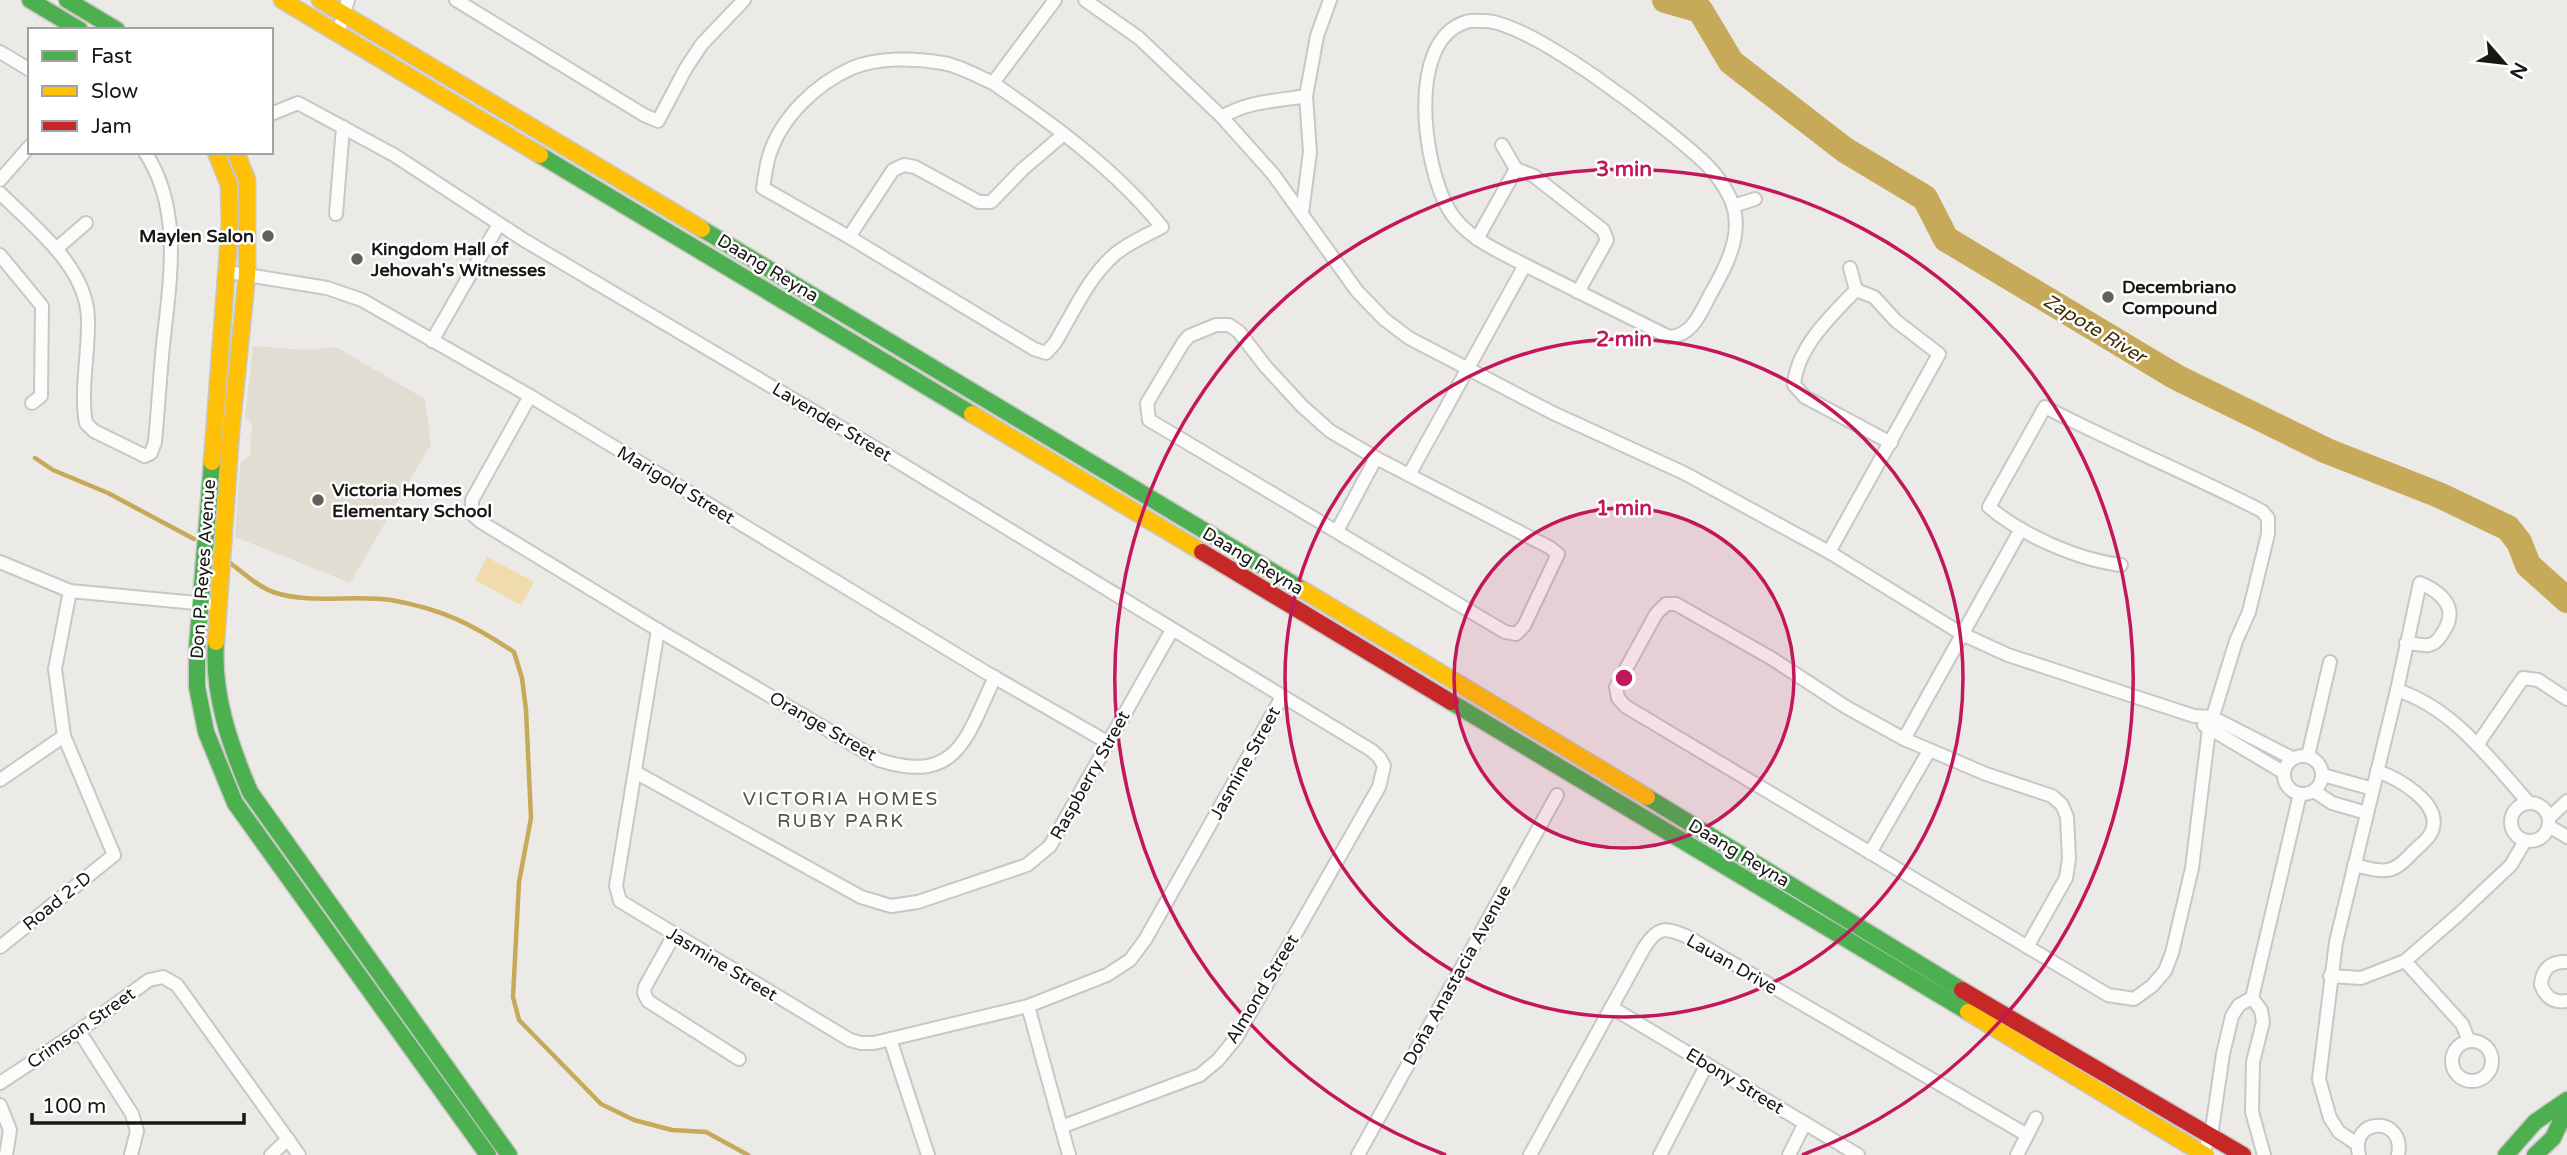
<svg xmlns="http://www.w3.org/2000/svg" width="2567" height="1155" font-family="'Varela Round',sans-serif">
<rect width="100%" height="100%" fill="#eceae6"/>
<path fill="#e1ddd2" d="M 253,346 L 307,350 L 336,347 L 425,399 L 431,444 L 350,583 L 235,537 L 240,463 L 250,455 L 252,424 L 245,417 Z"/>
<path fill="#efdbac" d="M 487,557 L 534,582 L 521,605 L 475,580 Z"/>
<g fill="none" stroke-linecap="round" stroke-linejoin="round">
<g stroke="#c6aa59" stroke-width="4.5">
<path d="M 35,458 L 53,470 L 108,493 L 194,539"/>
<path d="M 229,562 C 242,572 258,587 273,592 C 311,605 353,594 391,600 C 442,609 472,624 514,652 L 522,678 L 526,710 L 531,818 L 519,882 L 513,997 L 519,1020 L 601,1104 L 634,1120 L 672,1130 L 706,1132 L 748,1155"/>
</g>
<path stroke="#c6aa59" stroke-width="26" d="M 1665,0 L 1700,10 L 1731,62 L 1845,150 L 1925,198 L 1946,239 L 2176,377 L 2327,451 L 2439,495 L 2508,528 L 2519,542 L 2528,565 L 2567,600"/>
<defs>
<g id="street">
<path d="M 456,0 L 644,115 L 658,121 L 686,68 L 702,44 L 744,0"/>
<path d="M 1085,0 L 1139,38 L 1222,117 L 1273,174 L 1357,291 L 1384,319 L 1409,338 L 1553,413 L 1684,473 L 1829,552 L 1962,634 L 2008,655 L 2194,716 L 2212,717 L 2292,758"/>
<path d="M 338,33 L 348,0"/>
<path d="M 0,52 L 30,70"/>
<path d="M 993,83 C 977,76 960,66 943,63 C 916,58 878,57 852,68 C 816,84 781,117 769,156 C 766,166 765,177 763,188 L 849,237 L 1034,349 L 1046,353 L 1055,343 C 1073,313 1088,278 1114,255 C 1128,243 1145,236 1162,227 C 1115,169 1054,125 993,83 L 1055,0"/>
<path d="M 271,114 L 298,103 L 394,155 L 524,240 L 877,449 L 1371,750 L 1379,757 L 1384,766 L 1379,787 L 1236,1038 L 1218,1060 L 1200,1075 L 1061,1127"/>
<path d="M 1222,117 C 1247,101 1278,101 1306,96"/>
<path d="M 1502,145 L 1516,169"/>
<path d="M 0,180 L 30,146"/>
<path d="M 0,193 C 34,227 87,267 88,319 C 89,352 80,392 86,423 L 94,431 L 145,456 L 151,453 L 155,442 C 158,409 160,377 163,345 C 170,280 183,210 145,152"/>
<path d="M 1733,206 L 1755,199"/>
<path d="M 1302,213 L 1310,152 L 1306,96 L 1317,36 L 1330,0"/>
<path d="M 336,214 L 343,127"/>
<path d="M 849,237 L 893,170 L 904,165 L 915,167 L 979,202 L 991,202 L 1023,169 L 1064,134"/>
<path d="M 1477,239 L 1516,169 L 1534,176 L 1603,230 L 1607,240 L 1578,292"/>
<path d="M 56,249 L 86,223"/>
<path d="M 0,255 L 42,306 L 41,396 L 32,403"/>
<path d="M 1850,268 L 1856,290"/>
<path d="M 228,272 L 327,288 L 362,300 L 530,396 L 987,673 L 1107,742"/>
<path d="M 1216,325 L 1229,325 L 1239,332 L 1266,367 L 1302,406 L 1330,431 L 1376,458 L 1549,547 L 1558,554 L 1524,626 L 1516,634 L 1505,632 L 1149,420 L 1147,403 L 1183,343 L 1189,336 Z"/>
<path d="M 432,341 L 499,224"/>
<path d="M 530,396 L 472,500 L 472,514 L 481,522 L 658,630 L 879,760 C 958,785 966,738 995,677"/>
<path d="M 1409,475 L 1525,265 C 1498,251 1465,237 1449,210 C 1424,168 1405,41 1466,22 C 1470,20 1477,21 1482,21 C 1526,17 1672,131 1707,165 C 1717,175 1728,191 1733,205 C 1743,236 1725,269 1710,295 C 1700,314 1692,336 1669,337 L 1525,265"/>
<path d="M 1337,531 L 1376,458"/>
<path d="M 1829,552 L 1939,354 L 1896,321 L 1874,297 L 1856,290 C 1831,316 1797,347 1794,385 L 1805,397 L 1891,443"/>
<path d="M 0,562 L 70,591 L 207,604"/>
<path d="M 658,630 L 616,886 L 620,901 L 850,1040 L 861,1043 L 874,1043 L 1028,1006 L 1107,975 L 1130,960 L 1145,940 L 1282,697"/>
<path d="M 2397,690 C 2454,709 2489,758 2528,802"/>
<path d="M 2204,725 L 2283,772"/>
<path d="M 1904,739 L 2021,529"/>
<path d="M 2477,745 L 2523,678 L 2538,680 L 2567,699"/>
<circle cx="2303" cy="775" r="19"/>
<path d="M 2308,756 L 2330,662"/>
<path d="M 635,772 L 861,897 L 891,906 L 918,902 L 1027,865 L 1050,846 L 1172,630"/>
<path d="M 2323,775 L 2373,789"/>
<path d="M 0,780 L 64,736"/>
<path d="M 2314,791 L 2332,803 L 2367,813"/>
<circle cx="2530" cy="822" r="19"/>
<path d="M 2549,818 L 2567,801"/>
<path d="M 2549,826 L 2567,837"/>
<path d="M 1870,853 L 1929,751"/>
<path d="M 2354,865 C 2364,867 2378,872 2387,870 C 2398,869 2407,858 2414,851 C 2420,845 2429,839 2432,831 C 2443,803 2397,778 2377,771"/>
<path d="M 674,935 L 645,987 L 644,993 L 648,1001 L 739,1059"/>
<path d="M 0,947 L 114,855 L 64,736 L 55,669 L 70,591"/>
<path d="M 2027,947 L 2066,878 L 2069,859 L 2067,817 L 2062,805 L 2052,796 L 1986,774 L 1904,739 L 1846,707 L 1771,658 L 1676,604 L 1666,604 L 1656,614 L 1616,687 L 1618,698 L 1625,706 L 2108,995 L 2134,999 L 2152,986 L 2165,971 L 2172,953 L 2192,868 L 2209,729 L 2236,641 L 2249,612 L 2268,534 L 2268,518 L 2262,511 C 2190,474 2116,444 2045,407 L 1989,507 C 2022,535 2078,560 2121,565"/>
<path d="M 2405,961 L 2462,1024 L 2469,1041"/>
<path d="M 2567,962 C 2551,961 2542,969 2541,985 C 2546,998 2554,1003 2567,1001"/>
<path d="M 2330,976 L 2361,978 L 2405,961 L 2458,915 L 2511,865 L 2525,841"/>
<path d="M 2252,998 L 2261,1010 L 2263,1022 L 2253,1062 L 2252,1112 L 2264,1155"/>
<path d="M 1028,1006 L 1069,1155"/>
<path d="M 1611,1007 L 1858,1155"/>
<path d="M 79,1031 L 132,1114 L 137,1131 L 131,1155"/>
<path d="M 890,1039 L 928,1155"/>
<circle cx="2472" cy="1061" r="20"/>
<path d="M 0,1083 L 79,1031 L 149,980 L 163,977 L 177,985 L 299,1155"/>
<path d="M 0,1105 L 10,1130 L 6,1155"/>
<path d="M 2357,1144 L 2339,1132 L 2330,1118 L 2319,1079 L 2336,942 L 2397,690 L 2420,583 C 2443,593 2460,609 2442,634 C 2439,639 2435,644 2429,645 C 2423,646 2413,643 2406,643"/>
<path d="M 2202,1153 L 2211,1136 L 2223,1054 L 2232,1016 L 2239,1005 L 2252,998 L 2300,794"/>
<path d="M 271,1155 L 288,1139"/>
<path d="M 1358,1155 L 1557,795"/>
<path d="M 1530,1155 L 1644,948 C 1657,927 1664,927 1686,936 L 2027,1135"/>
<path d="M 1660,1155 L 1707,1064"/>
<path d="M 1789,1155 L 1805,1123"/>
<path d="M 2017,1155 L 2036,1118"/>
<path d="M 2359,1155 C 2349,1117 2406,1115 2398,1155"/>
</g>
<g id="fast">
<path d="M 30,0 L 80,30"/>
<path d="M 67,0 L 117,30"/>
<path d="M 540,155 L 972,414"/>
<path d="M 702,229 L 1303,590"/>
<path d="M 212,462 L 197,648 L 197,687 L 206,732 L 235,803 L 488,1155"/>
<path d="M 216,642 C 212,694 230,745 250,792 L 509,1155"/>
<path d="M 1451,702 L 1968,1012"/>
<path d="M 1647,797 L 1962,990"/>
<path d="M 2506,1155 L 2535,1122 L 2567,1100"/>
<path d="M 2535,1155 L 2553,1138 L 2567,1108"/>
</g>
<g id="slow">
<path d="M 282,0 L 540,155"/>
<path d="M 320,0 L 702,229"/>
<path d="M 972,414 L 1202,552"/>
<path d="M 212,462 L 230,225 L 229,185 L 216,152"/>
<path d="M 1303,590 L 1647,797"/>
<path d="M 216,642 L 231,431 L 247,275 L 247,180 L 236,152"/>
<path d="M 1968,1012 L 2205,1155"/>
</g>
<g id="jam">
<path d="M 1202,552 L 1451,702"/>
<path d="M 1962,990 L 2243,1155"/>
</g>
</defs>
<use href="#street" stroke="#c8c7c3" stroke-width="16"/>
<use href="#fast" stroke="#c8c7c3" stroke-width="19"/>
<use href="#slow" stroke="#c8c7c3" stroke-width="19"/>
<use href="#jam" stroke="#c8c7c3" stroke-width="19"/>
<use href="#street" stroke="#fcfcfb" stroke-width="12"/>
<use href="#fast" stroke="#4caf50" stroke-width="16"/>
<use href="#slow" stroke="#ffc107" stroke-width="16"/>
<use href="#jam" stroke="#c62828" stroke-width="16"/>
</g>
<circle cx="1624" cy="678" r="170" fill="#c2185b" fill-opacity=".12"/>
<g fill="none" stroke="#c2185b" stroke-width="3.5">
<circle cx="1624" cy="678" r="170"/>
<circle cx="1624" cy="678" r="339"/>
<path d="M1446 1155A509 509 0 1 1 1802 1155"/>
</g>
<g fill="#62615e" stroke="#fff" stroke-width="2.5">
<circle cx="268" cy="236" r="7"/>
<circle cx="357" cy="259" r="7"/>
<circle cx="2108" cy="297" r="7"/>
<circle cx="318" cy="500" r="7"/>
</g>
<g text-anchor="middle" stroke-width="5" stroke-linejoin="round" paint-order="stroke">
<g font-size="18" font-weight="bold" fill="#181714" stroke="#fff" text-anchor="start">
<text x="254" y="242" text-anchor="end">Maylen Salon</text>
<text x="371" y="255">Kingdom Hall of<tspan x="371" dy="21">Jehovah's Witnesses</tspan></text>
<text x="2122" y="293">Decembriano<tspan x="2122" dy="21">Compound</tspan></text>
<text x="332" y="496">Victoria Homes<tspan x="332" dy="21">Elementary School</tspan></text>
</g>
<g font-size="18" fill="#181714" stroke="#fff">
<text transform="translate(768 268) rotate(31)" y="6">Daang Reyna</text>
<text transform="translate(832 422) rotate(31)" y="6">Lavender Street</text>
<text transform="translate(676 485) rotate(31)" y="6">Marigold Street</text>
<text transform="translate(1253 561) rotate(31)" y="6">Daang Reyna</text>
<text transform="translate(203 569) rotate(-86)" y="6">Don P. Reyes Avenue</text>
<text transform="translate(823 726) rotate(30)" y="6">Orange Street</text>
<text transform="translate(1245 763) rotate(-61)" y="6">Jasmine Street</text>
<text transform="translate(1090 775) rotate(-61)" y="6">Raspberry Street</text>
<text transform="translate(1739 853) rotate(31)" y="6">Daang Reyna</text>
<text transform="translate(57 901) rotate(-39)" y="6">Road 2-D</text>
<text transform="translate(722 964) rotate(31)" y="6">Jasmine Street</text>
<text transform="translate(1732 964) rotate(30)" y="6">Lauan Drive</text>
<text transform="translate(1457 975) rotate(-61)" y="6">Doña Anastacia Avenue</text>
<text transform="translate(1262 989) rotate(-59)" y="6">Almond Street</text>
<text transform="translate(81 1028) rotate(-35)" y="6">Crimson Street</text>
<text transform="translate(1735 1081) rotate(31)" y="6">Ebony Street</text>
</g>
<g font-size="19" font-style="italic" fill="#3d2d00" stroke="#fff">
<text transform="translate(2095 328) rotate(31)" y="7">Zapote River</text>
</g>
<g font-size="19" letter-spacing="2" fill="#55524b" stroke="#fff">
<text x="841" y="805">VICTORIA HOMES<tspan x="841" dy="22">RUBY PARK</tspan></text>
</g>
</g>
<circle cx="1624" cy="678" r="10" fill="#c2185b" stroke="#fff" stroke-width="3.5"/>
<g font-size="21" text-anchor="middle" font-weight="bold" fill="#c2185b" stroke="#fff" stroke-width="5" stroke-linejoin="round" paint-order="stroke">
<text x="1624" y="176">3 min</text>
<text x="1624" y="346">2 min</text>
<text x="1624" y="515">1 min</text>
</g>
<rect x="28" y="28" width="245" height="126" fill="#ffffff" stroke="#a3a2a1" stroke-width="2"/>
<rect x="42" y="51" width="35" height="10" fill="#4caf50" stroke="#a3a2a1" stroke-width="2"/>
<text x="91" y="63" font-size="21" fill="#181714">Fast</text>
<rect x="42" y="86" width="35" height="10" fill="#ffc107" stroke="#a3a2a1" stroke-width="2"/>
<text x="91" y="98" font-size="21" fill="#181714">Slow</text>
<rect x="42" y="121" width="35" height="10" fill="#c62828" stroke="#a3a2a1" stroke-width="2"/>
<text x="91" y="133" font-size="21" fill="#181714">Jam</text>
<g transform="translate(2504 63) rotate(118)" stroke="#ffffff" stroke-width="5" paint-order="stroke">
<path d="M0-5L12 26L0 18L-12 26Z" fill="#181714"/>
<text y="-10" font-size="19" font-weight="bold" text-anchor="middle" fill="#181714">N</text>
</g>
<path d="M32 1113v10h212v-10" fill="none" stroke="#181714" stroke-width="3.5"/>
<text x="42" y="1113" font-size="21" fill="#181714" stroke="#ffffff" stroke-width="5" paint-order="stroke">100 m</text>
</svg>
